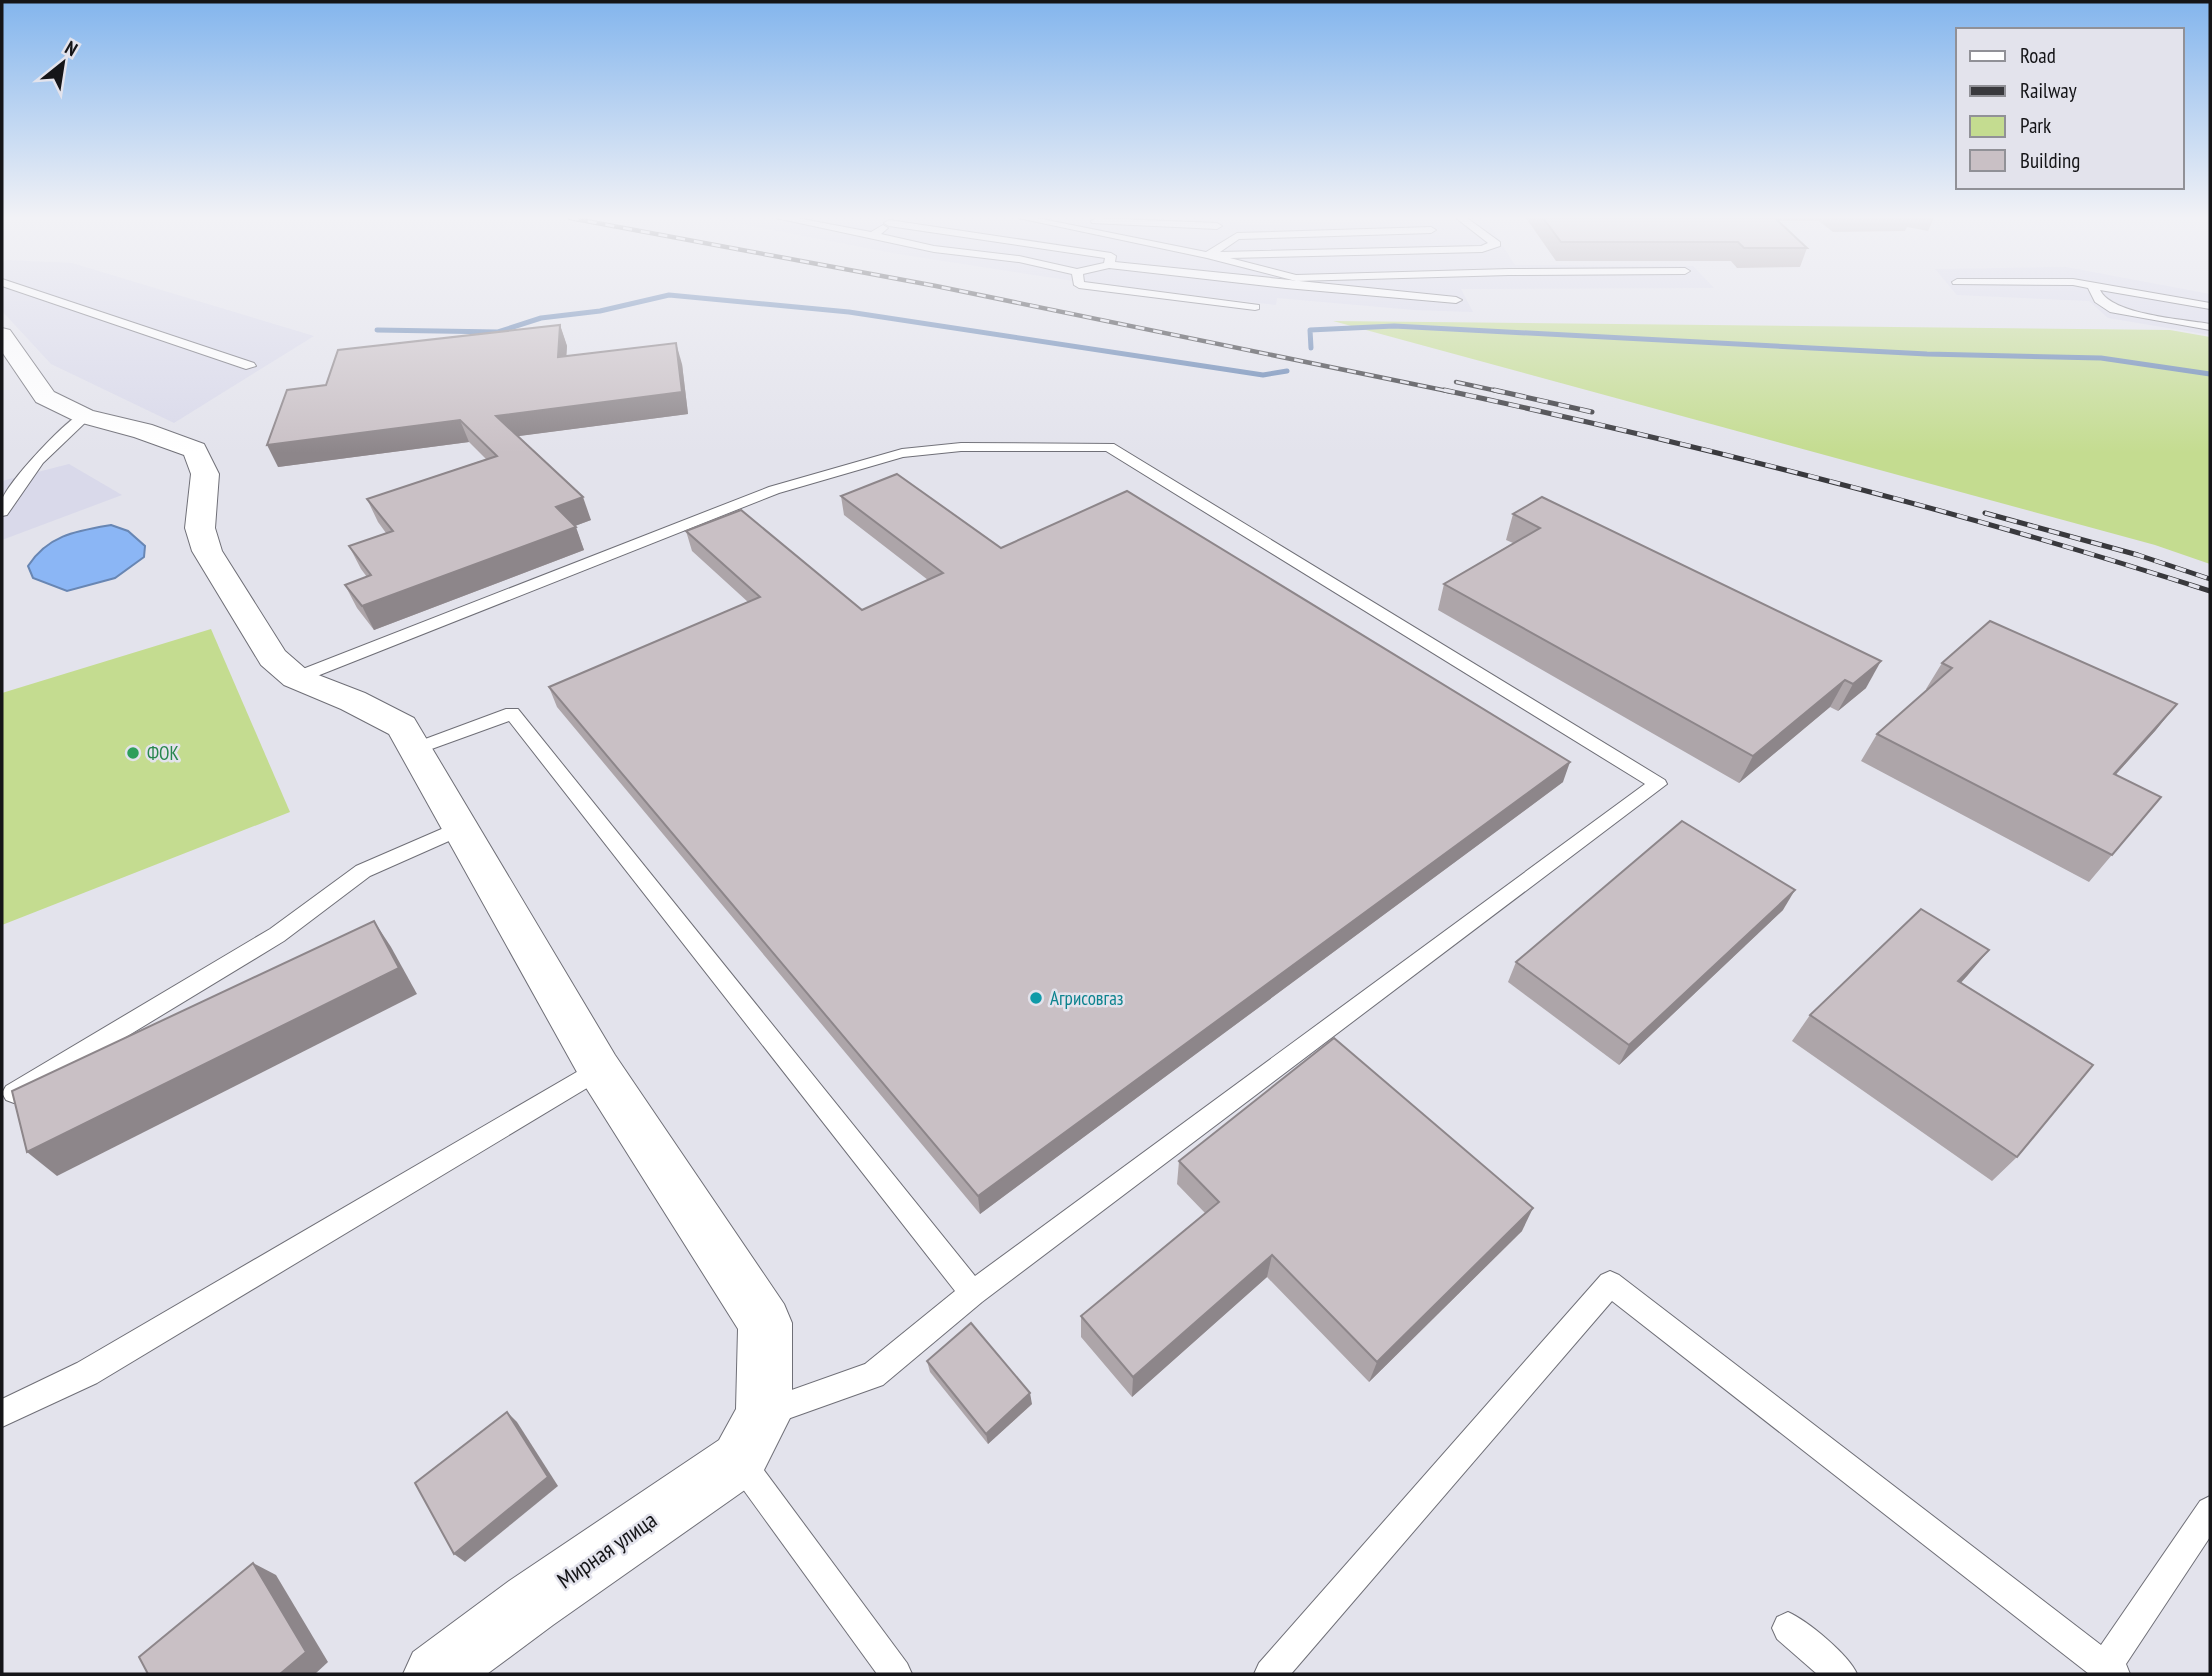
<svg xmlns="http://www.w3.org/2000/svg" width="2212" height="1676" font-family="'PT Sans Narrow',sans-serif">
<rect width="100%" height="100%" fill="#e3e3ec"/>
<g fill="#d9d9ea">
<path d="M 710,218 L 1222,218 L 1240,225 L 1485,218 L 1515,265 L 1693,266 L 1714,288 L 1461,289 L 1473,312 L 1414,310 L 1277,298 L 1276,305 L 1080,282 L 898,254 Z"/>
<path d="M 6,260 L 72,263 L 314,336 L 174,423 L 51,364 L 2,311 L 2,264 Z"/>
<path d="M 2066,267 L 2210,294 L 2210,335 L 2108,318 L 2089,301 L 1957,295 L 1935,269 Z"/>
<path d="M 69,464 L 122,495 L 2,540 L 2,481 Z"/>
</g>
<g fill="#c4dc90">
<path d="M 1333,321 L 2170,330 L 2210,337 L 2210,564 L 2155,545 Z"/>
<path d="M 211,629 L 290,812 L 2,925 L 2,693 Z"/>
</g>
<path fill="#8bb6f5" stroke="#6886b3" stroke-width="2" d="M 111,525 L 128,531 L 145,546 L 144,557 L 115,578 L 67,591 L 33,578 L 28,566 C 48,535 76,531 111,525 Z"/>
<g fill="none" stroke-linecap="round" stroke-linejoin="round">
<g stroke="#6886b3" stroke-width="5">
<path d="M 377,330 L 498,332 L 541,318 L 600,311 L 669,295 L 849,312 L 1263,375 L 1287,371"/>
<path d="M 1311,348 L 1310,330 L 1394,326 L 1927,354 L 2101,358 L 2210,374"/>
</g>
<defs>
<g id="lane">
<path d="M 776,218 L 797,218 L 871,232 L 883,225 L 888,228 L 881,234 L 934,246 L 1019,256 L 1077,269 L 1104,263 L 1105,258 L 889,226 L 884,223 L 889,220 L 1111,253 L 1116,256 L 1115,262 L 1456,297 L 1462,300 L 1456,303 L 1286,288 L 1109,268 L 1083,274 L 1084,282 L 1259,305 L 1259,309 L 1255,310 L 1079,288 L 1074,285 L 1072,274 L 1019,262 L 934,252 Z"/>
<path d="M 1018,218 L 1037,218 L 1206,252 L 1237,233 L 1431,227 L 1436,230 L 1431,233 L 1239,239 L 1220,252 L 1481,246 L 1488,243 L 1456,218 L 1467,218 L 1500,242 L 1500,246 L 1482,252 L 1230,258 L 1296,275 L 1509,269 L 1685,268 L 1690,271 L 1685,274 L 1509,275 L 1296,281 L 1207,258 Z"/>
<path d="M 1096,218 L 1217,223 L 1222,226 L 1217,229 L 1092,223 L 1091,221 Z"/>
<path d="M 2,279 L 254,363 L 256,366 L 246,369 L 2,286 Z"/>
<path d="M 1957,279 L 2073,279 L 2210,303 L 2210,309 L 2100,290 C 2112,315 2183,319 2210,324 L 2210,330 L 2110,312 L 2095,302 L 2088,288 L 2073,285 L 1953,284 L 1952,282 Z"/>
<path d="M 84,412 L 90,416 L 89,419 L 43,463 L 7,515 L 2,516 C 2,511 1,504 2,500 C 8,482 67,418 84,412 Z"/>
<path d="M 961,443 L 1114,444 L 1665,780 L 1667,784 L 982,1302 L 883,1385 L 768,1426 L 758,1422 L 754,1412 L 758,1402 L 865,1364 L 955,1291 L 509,721 L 415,755 L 406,749 L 409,745 L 506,709 L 518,709 L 975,1276 L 1645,784 L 1106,451 L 961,451 L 903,457 L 779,493 L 302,682 L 296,683 L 288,678 L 290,674 L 769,487 L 902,449 Z"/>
<path d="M 460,821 L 467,823 L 470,828 L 467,833 L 370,876 L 284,941 L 22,1100 L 14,1103 L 6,1100 L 2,1093 L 6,1086 L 270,929 L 356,866 Z"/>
<path d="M 599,1059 L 607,1062 L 610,1069 L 607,1076 L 97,1383 L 2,1427 L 2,1399 L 77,1363 Z"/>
<path d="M 1610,1271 L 1619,1275 L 2101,1645 L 2200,1501 L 2210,1496 L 2210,1537 L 2126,1664 L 2130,1674 L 2089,1674 L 1612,1301 L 1291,1674 L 1254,1674 L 1259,1663 L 1601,1275 Z"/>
<path d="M 742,1450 L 752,1454 L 907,1663 L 912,1674 L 877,1674 L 732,1474 L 728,1464 L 732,1454 Z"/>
<path d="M 1788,1612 C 1808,1621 1849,1655 1857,1674 L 1817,1674 L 1777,1639 L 1772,1628 L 1777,1617 Z"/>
</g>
<path id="street" d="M 2,328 L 10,330 L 54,392 L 93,411 L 152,425 L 204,444 L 219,474 L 215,528 L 222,551 L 285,651 L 308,671 L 365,693 L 414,718 L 615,1055 L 784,1304 L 792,1323 L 792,1414 L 759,1480 L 553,1625 L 487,1674 L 403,1674 L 413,1652 L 509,1581 L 719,1440 L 736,1409 L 738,1329 L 583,1083 L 389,734 L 341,709 L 284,685 L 261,665 L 192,551 L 185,528 L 191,474 L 184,455 L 134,437 L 75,421 L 36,402 L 2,352 Z"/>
</defs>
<use href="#lane" stroke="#6f6f77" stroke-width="2"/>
<use href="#street" stroke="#6f6f77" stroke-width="2"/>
<use href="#lane" fill="#fff" fill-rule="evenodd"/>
<use href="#street" fill="#fff" fill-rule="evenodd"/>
<defs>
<g id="rail-far1">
<path d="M 570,218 L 936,286 L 1452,392"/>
<path d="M 1456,382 L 1502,392"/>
</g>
<g id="rail">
<path d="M 1444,390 C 1703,446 1958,510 2210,591"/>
<path d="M 1494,390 L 1592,412"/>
<path d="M 1985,513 L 2138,555 L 2210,579"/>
</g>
</defs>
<use href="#rail-far1" stroke="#39393d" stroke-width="4.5"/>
<use href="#rail" stroke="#39393d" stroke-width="5"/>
<use href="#rail-far1" stroke="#e3e3ec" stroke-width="2.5" stroke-dasharray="9" stroke-linecap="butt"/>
<use href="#rail" stroke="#e3e3ec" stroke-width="3.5" stroke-dasharray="11" stroke-linecap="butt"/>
</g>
<g fill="#ada5a9">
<path d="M 1526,218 L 1934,218 L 1928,231 L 1907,227 L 1905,231 L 1833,232 L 1819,221 L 1779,221 L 1807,248 L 1800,267 L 1737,268 L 1731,261 L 1556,261 Z"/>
<path d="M 560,325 L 567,346 L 566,356 L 682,364 L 688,414 L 518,436 L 591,520 L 575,526 L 584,550 L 374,630 L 357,608 L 345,585 L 367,577 L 361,569 L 349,546 L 386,533 L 378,522 L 367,499 L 486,459 L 469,442 L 278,467 L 326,385 Z"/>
<path d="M 841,496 L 1001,548 L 1563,782 L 980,1214 L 557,707 L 549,687 L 748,602 L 692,551 L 686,531 L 862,610 L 928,580 L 844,515 Z"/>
<path d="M 1513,514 L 1866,688 L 1838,711 L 1830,707 L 1739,783 L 1438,610 L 1444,584 L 1513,543 L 1506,540 Z"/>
<path d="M 1942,663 L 2177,704 L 2155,731 L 2115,775 L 2161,797 L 2089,882 L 1861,761 L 1877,734 L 1927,690 L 1926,689 Z"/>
<path d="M 1783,910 L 1619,1065 L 1508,982 L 1516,962 Z"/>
<path d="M 1989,950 L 1961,983 L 2017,1157 L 1992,1181 L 1792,1041 L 1810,1015 Z"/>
<path d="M 1179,1161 L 1522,1231 L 1369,1382 L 1267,1277 L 1132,1397 L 1081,1337 L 1081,1316 L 1205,1213 L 1177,1184 Z"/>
<path d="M 927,1361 L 1032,1404 L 988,1444 L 930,1372 Z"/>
</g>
<g fill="#8d868a">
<path d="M 560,325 L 567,346 L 565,379 L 558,357 Z"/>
<path d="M 676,343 L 682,364 L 688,414 L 505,438 L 496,416 Z"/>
<path d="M 460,420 L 469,442 L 278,467 L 267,445 Z"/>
<path d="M 583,497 L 591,520 L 564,530 L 556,507 Z"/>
<path d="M 576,527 L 584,550 L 374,630 L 362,606 Z"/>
<path d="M 1881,661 L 1866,688 L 1838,711 L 1853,684 Z"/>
<path d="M 1845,680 L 1830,707 L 1739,783 L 1753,756 Z"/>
<path d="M 2177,704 L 2155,731 L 2092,801 L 2114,774 Z"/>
<path d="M 1570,762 L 1563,782 L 980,1214 L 978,1196 Z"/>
<path d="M 1795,890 L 1783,910 L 1619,1065 L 1629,1045 Z"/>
<path d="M 374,921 L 391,947 L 417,994 L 57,1176 L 27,1152 Z"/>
<path d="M 1989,950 L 1967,976 L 1937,1007 L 1958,981 Z"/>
<path d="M 1533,1208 L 1522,1231 L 1369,1382 L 1377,1362 Z"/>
<path d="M 1272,1255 L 1267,1277 L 1132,1397 L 1133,1377 Z"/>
<path d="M 1030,1393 L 1032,1404 L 988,1444 L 986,1434 Z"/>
<path d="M 507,1412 L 517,1422 L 558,1486 L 465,1562 L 454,1554 Z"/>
<path d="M 253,1563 L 276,1575 L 328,1662 L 315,1674 L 280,1674 Z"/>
</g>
<g fill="#c9c0c5" stroke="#8d868a" stroke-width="2">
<path d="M 1543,218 L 1775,218 L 1807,248 L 1744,248 L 1738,242 L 1561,242 Z"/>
<path d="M 560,325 L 558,357 L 676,343 L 682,392 L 496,416 L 583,497 L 556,507 L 576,527 L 362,606 L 345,585 L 371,575 L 349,546 L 393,531 L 367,499 L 497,456 L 460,420 L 267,445 L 287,390 L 326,385 L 338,350 Z"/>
<path d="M 897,474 L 1001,548 L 1127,491 L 1570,762 L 978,1196 L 549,687 L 760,597 L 686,531 L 741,510 L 862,610 L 943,573 L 841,496 Z"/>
<path d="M 1542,497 L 1881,661 L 1853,684 L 1845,680 L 1753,756 L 1444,584 L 1540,528 L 1513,514 Z"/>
<path d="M 1990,621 L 2177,704 L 2114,774 L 2161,797 L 2112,855 L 1877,734 L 1952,668 L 1942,663 Z"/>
<path d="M 1682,821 L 1795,890 L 1629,1045 L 1516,962 Z"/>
<path d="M 1921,909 L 1989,950 L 1958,981 L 2093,1065 L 2017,1157 L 1810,1015 Z"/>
<path d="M 374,921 L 399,968 L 27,1152 L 12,1091 Z"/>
<path d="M 1334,1038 L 1533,1208 L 1377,1362 L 1272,1255 L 1133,1377 L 1081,1316 L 1219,1202 L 1179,1161 Z"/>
<path d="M 971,1323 L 1030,1393 L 986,1434 L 927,1361 Z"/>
<path d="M 507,1412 L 548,1477 L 454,1554 L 415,1483 Z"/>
<path d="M 253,1563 L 306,1652 L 280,1674 L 148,1674 L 139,1657 Z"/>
</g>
<linearGradient id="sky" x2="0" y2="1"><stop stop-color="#83b5ed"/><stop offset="0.48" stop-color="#f2f2f6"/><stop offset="1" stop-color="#f2f2f6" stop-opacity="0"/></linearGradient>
<rect width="2212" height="453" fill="url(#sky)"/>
<circle fill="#2e9e5b" stroke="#e3e3ec" stroke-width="2.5" cx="133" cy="753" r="7"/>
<circle fill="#0f9aa8" stroke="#e3e3ec" stroke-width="2.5" cx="1036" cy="998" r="7"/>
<g text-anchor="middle" stroke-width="5" stroke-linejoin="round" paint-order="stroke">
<g font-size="19" fill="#27864d" stroke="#e3e3ec" text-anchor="start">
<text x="147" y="760">ФОК</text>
</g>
<g font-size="19" fill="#0d838f" stroke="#e3e3ec" text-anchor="start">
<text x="1050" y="1005">Агрисовгаз</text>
</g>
<g font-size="23" fill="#151518" stroke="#e3e3ec">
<text transform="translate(607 1550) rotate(-35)" y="8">Мирная улица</text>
</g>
</g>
<rect width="2212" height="1676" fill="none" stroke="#151518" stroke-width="7"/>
<rect x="1956" y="28" width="228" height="161" fill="#e3e3ec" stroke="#919197" stroke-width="2"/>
<rect x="1970" y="51" width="35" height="10" fill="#ffffff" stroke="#919197" stroke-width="2"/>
<text x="2020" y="63" font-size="21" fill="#151518">Road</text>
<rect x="1970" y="86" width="35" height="10" fill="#39393d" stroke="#919197" stroke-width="2"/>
<text x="2020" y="98" font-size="21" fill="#151518">Railway</text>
<rect x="1970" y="116" width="35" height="21" fill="#c4dc90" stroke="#919197" stroke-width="2"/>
<text x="2020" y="133" font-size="21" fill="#151518">Park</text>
<rect x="1970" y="150" width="35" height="21" fill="#c9c0c5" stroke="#919197" stroke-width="2"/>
<text x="2020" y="168" font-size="21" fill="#151518">Building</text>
<g transform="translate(63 63) rotate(30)" stroke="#e3e3ec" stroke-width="5" paint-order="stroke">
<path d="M0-5L12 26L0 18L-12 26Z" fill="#151518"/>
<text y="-10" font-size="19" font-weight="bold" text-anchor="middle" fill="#151518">N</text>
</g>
</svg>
